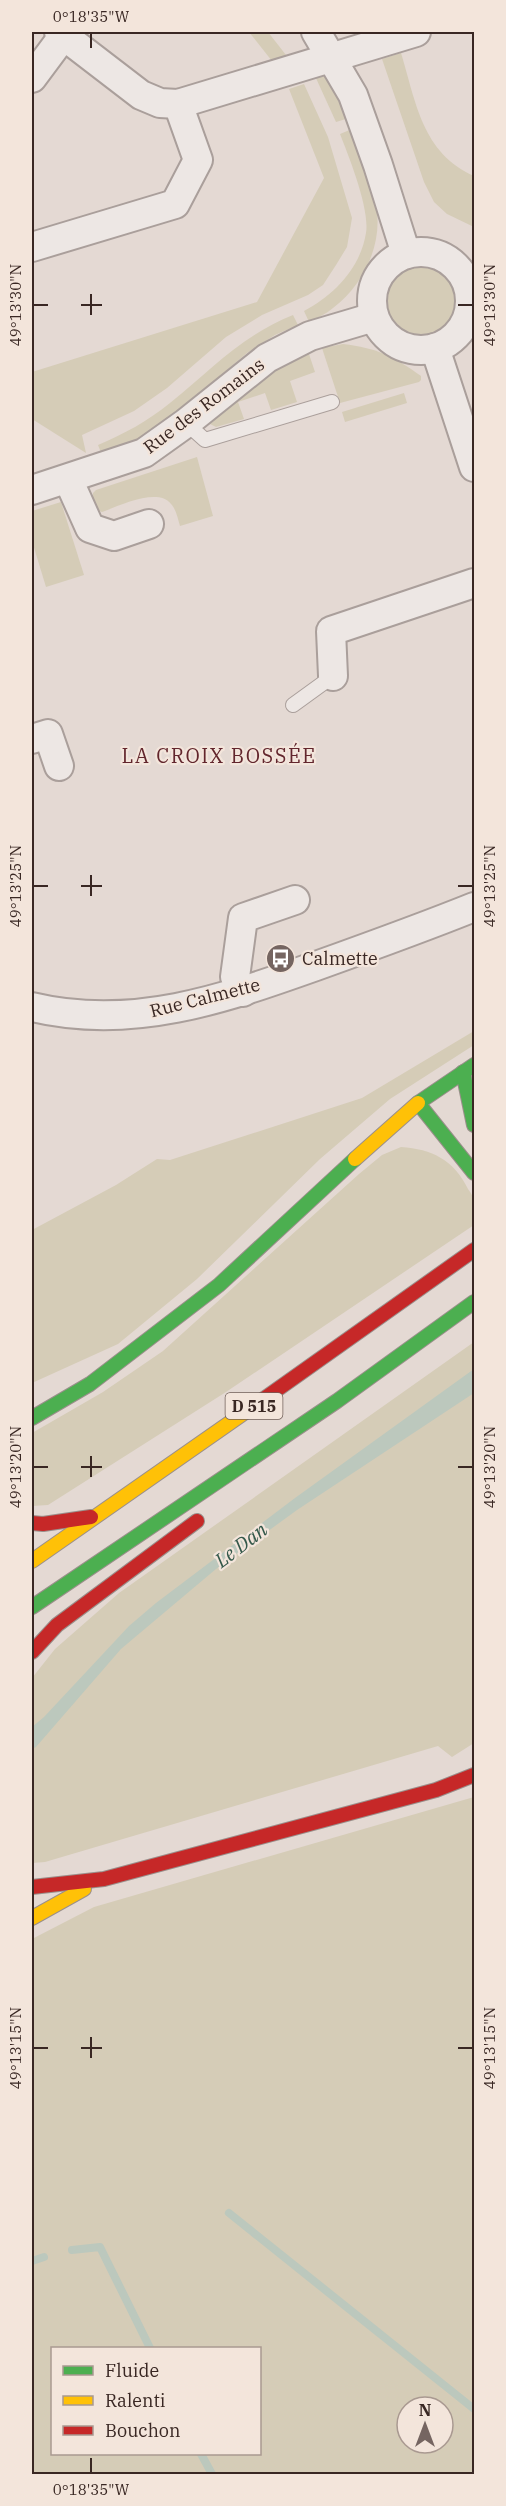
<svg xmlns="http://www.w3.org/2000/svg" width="506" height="2506" font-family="'IBM Plex Serif',serif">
<rect width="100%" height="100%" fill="#e4d9d3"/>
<g fill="#d5ccb7" fill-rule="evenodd">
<path d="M 249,32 L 268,32 L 286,55 L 272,61 Z"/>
<path d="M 401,53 C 416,102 422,153 474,176 L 474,227 L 447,214 L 434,202 L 424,182 L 382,59 Z"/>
<path d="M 315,76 L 330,77 L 349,118 L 336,122 Z"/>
<path d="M 304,84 L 328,137 L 352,218 L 347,247 L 336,265 L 323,285 L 308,295 L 262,315 L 226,337 L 167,388 L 134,411 L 82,435 L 86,453 L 32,419 L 32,372 L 257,302 L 324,178 L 289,89 Z"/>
<path d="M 352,129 C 360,153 369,177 375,201 C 385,240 365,284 333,308 C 326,314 317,318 309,322 L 304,311 C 334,295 360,269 366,233 C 370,209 349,157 340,134 Z"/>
<circle cx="421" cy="301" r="34"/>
<path d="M 293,315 L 298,325 L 275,335 L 247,353 L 174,415 L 134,443 L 102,455 L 98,445 C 124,434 148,421 170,403 C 212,369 241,336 293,315 Z"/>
<path d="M 343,344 C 377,348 393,356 421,376 L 421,380 L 419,382 L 340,403 L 322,348 Z"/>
<path d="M 309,354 L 315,372 L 290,381 L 297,402 L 271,410 L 265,393 L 238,402 L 244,419 L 216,427 L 208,423 L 268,372 Z"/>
<path d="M 404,393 L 407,403 L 345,422 L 342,412 Z"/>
<path d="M 197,457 L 213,516 L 180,526 C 178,519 176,509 171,504 C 158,487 119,506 102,512 C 93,509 92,502 93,493 L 96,490 Z"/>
<path d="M 61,502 L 84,575 L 46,587 L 32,541 L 32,511 Z"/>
<path d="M 474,1031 L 474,1045 L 390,1099 L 320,1159 L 197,1279 L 118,1344 L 32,1383 L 32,1230 L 116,1185 L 157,1159 L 170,1160 L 362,1098 Z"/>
<path d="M 401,1147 C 432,1149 454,1160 468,1189 C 470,1192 474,1197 474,1201 C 476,1208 474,1217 474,1225 L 226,1392 L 48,1505 L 32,1506 L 32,1433 L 103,1392 L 163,1351 L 359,1174 L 382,1155 Z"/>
<path d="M 474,1342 L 474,1743 L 452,1757 L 438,1746 L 45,1862 L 32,1863 L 32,1678 L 55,1649 L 119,1593 Z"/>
<path d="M 474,1797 L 474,2474 L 32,2474 L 32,1939 L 94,1907 ZM 52,2348 L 260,2348 L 260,2454 L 52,2454 ZM 407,2407 L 443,2407 L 443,2443 L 407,2443 Z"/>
</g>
<path fill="#bcc8bd" d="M 474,1369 L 474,1393 L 297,1510 L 216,1569 L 121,1649 L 36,1747 L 32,1749 L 32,1727 L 44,1717 L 129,1626 L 156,1603 L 295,1498 Z"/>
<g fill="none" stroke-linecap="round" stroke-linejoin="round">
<g stroke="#bcc8bd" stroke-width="8">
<path d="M 229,2213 L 474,2409"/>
<path d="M 72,2250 L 100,2247 L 150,2348"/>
<path d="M 32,2261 L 44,2257"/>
<path d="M 201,2454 L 212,2474"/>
</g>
<defs>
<g id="lane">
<path d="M 186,423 L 205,440 L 332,402"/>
<path d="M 293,705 L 333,676"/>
</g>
<g id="street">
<path d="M 59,32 L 141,95 L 160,103 L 178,104 L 416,32"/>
<path d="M 316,32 L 353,95 L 378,165 L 406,254"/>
<path d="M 32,78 L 64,35"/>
<path d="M 32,247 L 175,204 L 198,160 L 178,104"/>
<circle cx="421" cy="301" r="49"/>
<path d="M 435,348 L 474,467"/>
<path d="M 68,479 L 90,528 L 114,536 L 149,524"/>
<path d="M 32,490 L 144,453 L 186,423 L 267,358 L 310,336 L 374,317"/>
<path d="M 333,676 L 331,631 L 474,583"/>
<path d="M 32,739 L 48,734 L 59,766"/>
<path d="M 243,992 L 235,977 L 243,918 L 295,900"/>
<path d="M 32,1007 C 132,1031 223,999 316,966 C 369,947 422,928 474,907"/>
</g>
<g id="fast">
<path d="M 474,1065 L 418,1103 L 474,1173"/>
<path d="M 463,1072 L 474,1125"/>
<path d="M 32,1418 L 90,1384 L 219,1285 L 355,1159"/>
<path d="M 32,1607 L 337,1401 L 474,1302"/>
</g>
<g id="slow">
<path d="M 355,1159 L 418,1103"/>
<path d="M 32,1561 L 261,1401"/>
<path d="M 32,1918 L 84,1889"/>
</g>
<g id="jam">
<path d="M 261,1401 L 474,1250"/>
<path d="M 32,1523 L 43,1524 L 91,1517"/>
<path d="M 32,1652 L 57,1625 L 197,1521"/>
<path d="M 32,1887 L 104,1879 L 436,1790 L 474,1775"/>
</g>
</defs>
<use href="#lane" stroke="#aa9f9b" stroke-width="16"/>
<use href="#street" stroke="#aa9f9b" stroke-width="32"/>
<use href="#fast" stroke="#9a8f8b" stroke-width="16"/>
<use href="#slow" stroke="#9a8f8b" stroke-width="16"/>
<use href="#jam" stroke="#9a8f8b" stroke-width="16"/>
<use href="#lane" stroke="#ede7e4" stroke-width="14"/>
<use href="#street" stroke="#ede7e4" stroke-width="28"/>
<use href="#fast" stroke="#4caf50" stroke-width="14"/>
<use href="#slow" stroke="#ffc107" stroke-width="14"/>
<use href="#jam" stroke="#c62828" stroke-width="14"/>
</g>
<path fill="none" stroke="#392723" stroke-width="2" d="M 91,33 L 91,48M 91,294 L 91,315M 33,305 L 48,305M 81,305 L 102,305M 458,305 L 473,305M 91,875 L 91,896M 33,886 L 48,886M 81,886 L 102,886M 458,886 L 473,886M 91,1456 L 91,1477M 33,1467 L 48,1467M 81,1467 L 102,1467M 458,1467 L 473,1467M 91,2037 L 91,2058M 33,2048 L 48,2048M 81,2048 L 102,2048M 458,2048 L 473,2048M 91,2458 L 91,2473"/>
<defs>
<symbol id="bus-disc" viewBox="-11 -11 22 22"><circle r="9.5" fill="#756561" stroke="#f3e5db"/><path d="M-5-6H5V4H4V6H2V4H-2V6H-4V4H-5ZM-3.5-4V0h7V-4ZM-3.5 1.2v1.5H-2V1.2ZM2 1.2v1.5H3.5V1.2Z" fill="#fff"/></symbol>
</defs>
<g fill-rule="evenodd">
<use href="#bus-disc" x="264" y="942" width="33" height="33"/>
</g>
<g text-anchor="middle" stroke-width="4.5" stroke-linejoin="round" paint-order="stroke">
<rect fill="#f3e5db" stroke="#71605a" stroke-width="1.5" x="225.5" y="1393" width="57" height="26" rx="4.5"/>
<g font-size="16" font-weight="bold" fill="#392723">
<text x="254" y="1412">D 515</text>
</g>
<g font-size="18" fill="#392723" stroke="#f3e5db">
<text transform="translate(204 406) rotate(-37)" y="6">Rue des Romains</text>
<text transform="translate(205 998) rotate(-14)" y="6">Rue Calmette</text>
</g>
<g font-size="18" fill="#392723" stroke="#f3e5db" text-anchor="start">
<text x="302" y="965">Calmette</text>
</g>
<g font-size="20" letter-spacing="1.5" fill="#62262d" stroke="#f3e5db">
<text x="219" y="763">LA CROIX BOSSÉE</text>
</g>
<g font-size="20" font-style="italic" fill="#34584a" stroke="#f3e5db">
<text transform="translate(241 1545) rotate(-37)" y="7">Le Dan</text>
</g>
</g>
<rect width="506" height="2506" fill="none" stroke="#f3e5db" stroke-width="66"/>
<rect x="51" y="2347" width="210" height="108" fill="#f3e5db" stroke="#a99991" stroke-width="1.5"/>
<rect x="63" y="2366" width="30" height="9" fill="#4caf50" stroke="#a99991" stroke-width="1.5"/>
<text x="105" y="2377" font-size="18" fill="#392723">Fluide</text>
<rect x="63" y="2396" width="30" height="9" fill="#ffc107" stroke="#a99991" stroke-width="1.5"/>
<text x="105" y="2407" font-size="18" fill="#392723">Ralenti</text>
<rect x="63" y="2426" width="30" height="9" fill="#c62828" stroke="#a99991" stroke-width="1.5"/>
<text x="105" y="2437" font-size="18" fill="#392723">Bouchon</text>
<g transform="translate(425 2425)"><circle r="28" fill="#f3e5db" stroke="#a99991" stroke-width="1.5"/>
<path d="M0-4.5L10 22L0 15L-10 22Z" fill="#756561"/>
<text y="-9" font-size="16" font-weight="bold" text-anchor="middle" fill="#392723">N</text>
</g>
<rect x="33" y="33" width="440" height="2440" fill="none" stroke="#392723" stroke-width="2"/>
<g font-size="15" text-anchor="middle" fill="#392723">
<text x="91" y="22">0°18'35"W</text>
<text transform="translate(16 305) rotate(-90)" y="5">49°13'30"N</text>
<text transform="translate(490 305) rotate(-90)" y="5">49°13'30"N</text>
<text transform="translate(16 886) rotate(-90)" y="5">49°13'25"N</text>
<text transform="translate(490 886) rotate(-90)" y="5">49°13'25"N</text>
<text transform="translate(16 1467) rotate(-90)" y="5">49°13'20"N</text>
<text transform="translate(490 1467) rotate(-90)" y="5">49°13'20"N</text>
<text transform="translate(16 2048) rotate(-90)" y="5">49°13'15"N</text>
<text transform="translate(490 2048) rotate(-90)" y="5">49°13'15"N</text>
<text x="91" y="2495">0°18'35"W</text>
</g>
</svg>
